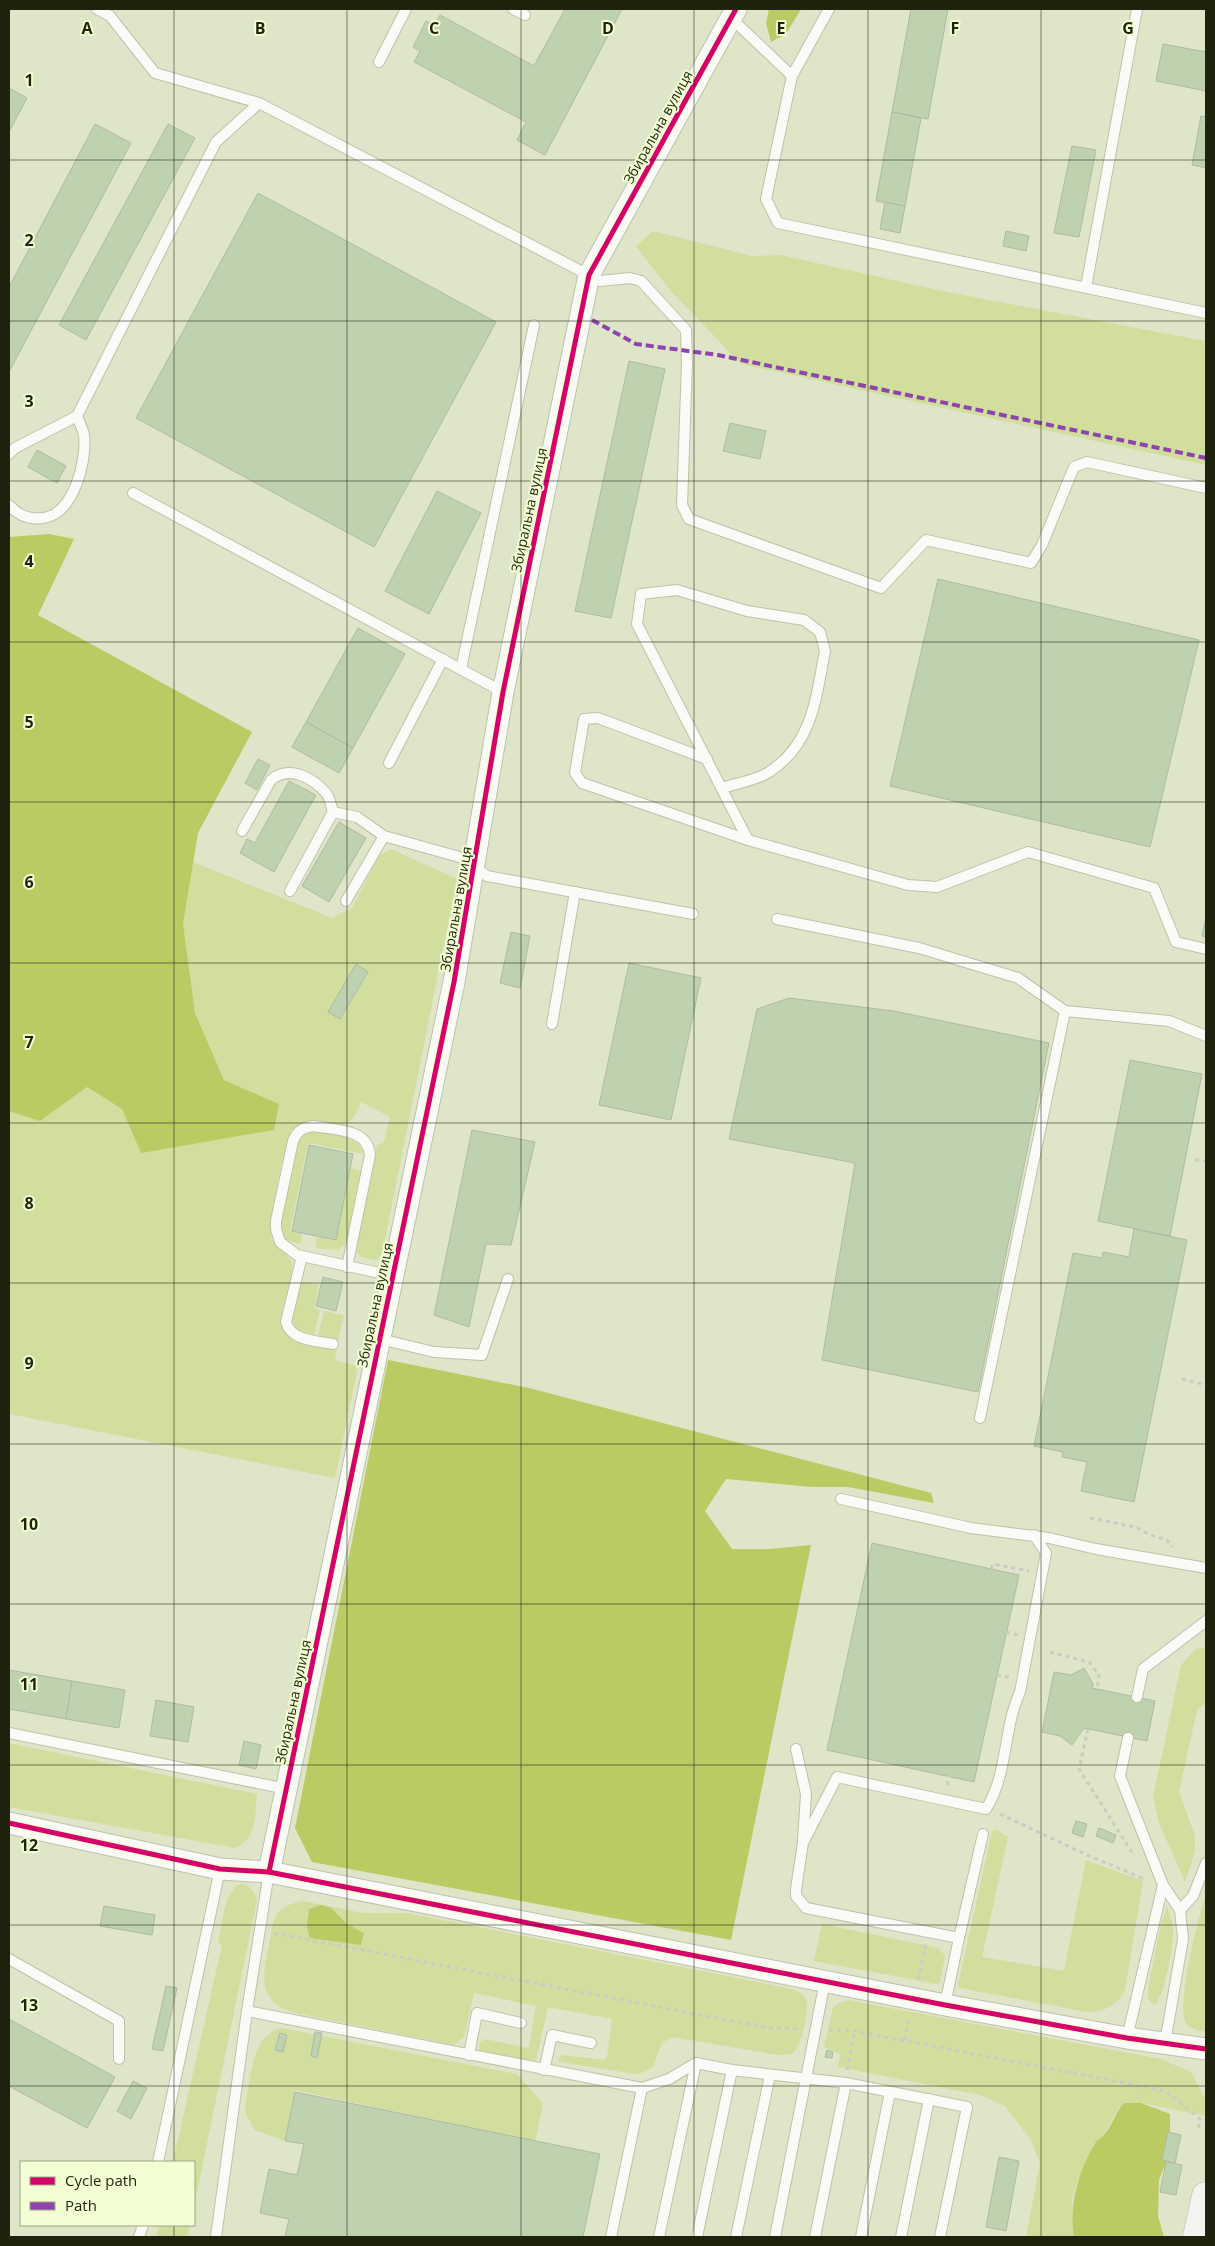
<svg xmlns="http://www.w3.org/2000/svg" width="1215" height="2246" font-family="'Open Sans',sans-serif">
<rect width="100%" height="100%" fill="#dfe5c8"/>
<g fill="#d1de9e">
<path d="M 653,231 L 752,256 L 781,255 L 947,292 L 1205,341 L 1206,465 L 741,364 L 669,289 L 636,246 Z"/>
<path d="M 391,849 L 457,879 L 382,1254 L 376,1260 L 361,1257 L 356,1251 L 377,1146 L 384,1142 L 390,1117 L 361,1102 C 346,1141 334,1119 303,1122 L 291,1131 C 284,1146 267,1225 272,1239 C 276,1250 291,1253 292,1265 C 295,1286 271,1317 287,1335 C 297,1347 323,1347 337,1350 L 335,1360 L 358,1366 L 335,1478 L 9,1414 L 9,1111 L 40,1121 L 87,1087 L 122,1109 L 141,1153 L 279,1104 L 224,1080 L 195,1013 L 183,925 L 193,862 L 332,918 L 352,908 L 379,856 Z"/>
<path d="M 313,1131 C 330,1135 357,1134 364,1154 L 308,1143 L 290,1231 L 302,1234 L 301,1243 L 298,1244 L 285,1239 L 280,1225 L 298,1143 L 303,1135 Z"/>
<path d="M 351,1168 L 362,1171 L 347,1241 L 338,1250 L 317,1248 L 315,1245 L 317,1237 L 336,1241 Z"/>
<path d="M 306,1282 L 319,1285 L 314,1308 L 320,1310 L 314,1335 L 297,1330 L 292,1320 L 299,1287 L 302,1283 Z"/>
<path d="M 324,1311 L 344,1315 L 338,1340 L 318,1336 Z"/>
<path d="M 1202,1648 L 1206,1650 L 1206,1703 L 1197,1710 L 1179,1792 L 1195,1836 L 1195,1851 L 1185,1882 L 1159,1823 L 1153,1797 L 1181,1665 L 1196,1649 Z"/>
<path d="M 9,1743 L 257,1794 C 255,1815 257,1839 235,1848 L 9,1807 Z"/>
<path d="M 997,1830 L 1008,1837 L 982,1957 L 1064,1971 L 1086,1860 L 1143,1881 L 1125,1990 C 1117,2006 1104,2012 1087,2012 L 960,1988 L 958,1985 L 991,1836 L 992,1831 Z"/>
<path d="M 241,1883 C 250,1886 255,1891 257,1900 L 194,2207 L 194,2162 L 173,2162 L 222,1945 L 218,1942 C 223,1924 223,1892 241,1883 Z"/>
<path d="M 1206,1894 L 1206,2030 C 1198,2032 1192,2029 1186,2024 C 1176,2002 1198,1918 1206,1894 Z"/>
<path d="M 303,1901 L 363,1913 L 407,1913 L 793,1989 C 798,1992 804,1994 806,1999 C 810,2009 801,2048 792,2054 L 779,2055 L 672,2037 L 662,2043 L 653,2067 L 642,2073 L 635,2074 L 560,2062 L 558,2059 L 562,2055 L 604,2060 L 607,2056 L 612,2019 L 548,2007 L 536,2060 L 532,2062 L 482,2052 L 479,2049 L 480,2042 L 485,2039 L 529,2048 L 536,2006 L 474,1993 L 464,2037 L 454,2045 L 295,2013 C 257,2002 262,1975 269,1945 C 271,1935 272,1923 276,1915 C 282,1906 293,1903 303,1901 Z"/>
<path d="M 1167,1907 C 1170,1914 1172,1922 1173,1930 C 1174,1943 1164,2000 1154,2005 L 1148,1999 L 1148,1989 L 1161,1924 Z"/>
<path d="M 822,1924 L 939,1948 L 945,1956 L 940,1982 L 937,1984 L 814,1961 Z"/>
<path d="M 848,2000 L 1161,2059 L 1191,2072 L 1206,2101 L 1206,2116 L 1141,2103 L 1124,2103 L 1119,2108 L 1079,2176 L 1072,2199 L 1074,2237 L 1026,2237 L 1040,2163 L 1031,2140 L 1005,2106 L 980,2095 L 838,2067 L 840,2054 L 824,2047 L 833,2008 L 837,2004 Z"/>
<path d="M 282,2028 L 517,2074 L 543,2103 L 535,2142 L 295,2090 L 285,2141 L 255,2130 L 246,2115 L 245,2105 C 251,2079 251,2034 282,2028 Z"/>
<path d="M 159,2225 L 190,2225 L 188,2237 L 156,2237 Z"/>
</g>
<g fill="#bbca62">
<path d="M 769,9 L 801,9 L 786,34 L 771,42 L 766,23 Z"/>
<path d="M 49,534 L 74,539 L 38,615 L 252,732 L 198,833 L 183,924 L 195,1013 L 224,1080 L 279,1104 L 274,1130 L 141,1153 L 122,1109 L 87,1087 L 40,1121 L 9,1111 L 9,537 Z"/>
<path d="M 388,1360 L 529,1388 L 931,1493 L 934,1503 L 848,1487 L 812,1487 L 726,1479 L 705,1511 L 732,1549 L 770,1549 L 811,1545 L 731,1940 L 312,1862 L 295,1828 Z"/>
<path d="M 322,1905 L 331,1908 L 347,1924 L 364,1933 L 361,1945 L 310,1938 L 307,1927 L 309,1909 Z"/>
<path d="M 1124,2103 L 1141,2103 L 1170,2114 L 1170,2153 L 1159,2180 L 1158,2216 L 1164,2237 L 1074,2237 C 1069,2204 1078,2171 1096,2142 C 1098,2139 1102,2138 1104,2135 C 1113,2125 1115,2112 1124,2103 Z"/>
</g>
<g fill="#bfd2b0" stroke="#b0b9a4">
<path d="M 565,9 L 622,9 L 545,155 L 517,140 L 526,122 L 414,62 L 420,51 L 413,47 L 426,21 L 434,25 L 440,15 L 534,66 Z"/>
<path d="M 911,9 L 948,9 L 928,119 L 892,112 Z"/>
<path d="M 1163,44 L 1206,52 L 1206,91 L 1156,81 Z"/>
<path d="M 9,88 L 27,98 L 9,132 Z"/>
<path d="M 892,112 L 921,118 L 905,206 L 876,201 Z"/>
<path d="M 1201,116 L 1206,117 L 1206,168 L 1192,165 Z"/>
<path d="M 95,124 L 131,143 L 9,372 L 9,287 Z"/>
<path d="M 168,124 L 195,138 L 86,340 L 59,325 Z"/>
<path d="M 1072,146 L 1096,150 L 1079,237 L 1054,233 Z"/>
<path d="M 258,193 L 496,322 L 374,547 L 136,418 Z"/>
<path d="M 885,202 L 905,206 L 900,233 L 880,229 Z"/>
<path d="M 1006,231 L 1029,236 L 1026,251 L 1003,246 Z"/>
<path d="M 629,361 L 665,369 L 611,618 L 575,611 Z"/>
<path d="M 730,423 L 766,431 L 760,459 L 723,451 Z"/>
<path d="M 37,450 L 66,466 L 57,483 L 28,467 Z"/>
<path d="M 437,491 L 481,513 L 429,614 L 385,591 Z"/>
<path d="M 938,579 L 1199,640 L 1150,847 L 890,786 Z"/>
<path d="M 358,628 L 405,654 L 353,748 L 306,722 Z"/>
<path d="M 306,722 L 353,748 L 339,773 L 292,747 Z"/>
<path d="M 258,759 L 270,765 L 257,790 L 245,783 Z"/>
<path d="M 289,781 L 316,795 L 274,872 L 240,853 L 247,839 L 255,843 Z"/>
<path d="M 339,822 L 366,838 L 329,902 L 302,886 Z"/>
<path d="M 1206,917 L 1206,937 L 1202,936 Z"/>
<path d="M 511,932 L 530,936 L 520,988 L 500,983 Z"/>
<path d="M 629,963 L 701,978 L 671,1120 L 599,1105 Z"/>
<path d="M 356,964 L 368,972 L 340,1019 L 328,1012 Z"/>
<path d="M 789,998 L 894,1011 L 1049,1043 L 978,1392 L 822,1360 L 855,1163 L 729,1139 L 757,1009 Z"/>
<path d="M 1130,1060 L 1202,1074 L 1170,1236 L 1098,1221 Z"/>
<path d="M 472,1130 L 535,1142 L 511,1245 L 486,1244 L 469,1327 L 434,1315 Z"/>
<path d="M 309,1145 L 353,1154 L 336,1240 L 292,1231 Z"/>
<path d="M 1134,1229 L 1187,1240 L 1134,1502 L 1081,1491 L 1087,1462 L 1062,1457 L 1063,1452 L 1034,1446 L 1073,1253 L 1102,1258 L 1103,1252 L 1129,1257 Z"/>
<path d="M 323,1277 L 343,1282 L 336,1311 L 316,1306 Z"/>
<path d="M 872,1543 L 1019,1575 L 974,1782 L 827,1750 Z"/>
<path d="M 1084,1668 L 1093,1684 L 1092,1688 L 1155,1701 L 1147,1741 L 1084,1728 L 1072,1745 L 1060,1736 L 1042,1732 L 1054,1672 L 1071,1675 Z"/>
<path d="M 9,1670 L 72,1681 L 66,1719 L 9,1709 Z"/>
<path d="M 72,1681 L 125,1690 L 119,1728 L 66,1719 Z"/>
<path d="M 156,1700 L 194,1707 L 188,1742 L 150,1736 Z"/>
<path d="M 244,1741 L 261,1745 L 256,1769 L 239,1765 Z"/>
<path d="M 1076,1821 L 1087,1824 L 1083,1837 L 1072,1833 Z"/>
<path d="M 1099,1828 L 1116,1835 L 1113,1843 L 1096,1836 Z"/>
<path d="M 104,1906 L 155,1915 L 152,1935 L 100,1926 Z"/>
<path d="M 166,1986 L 177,1988 L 163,2051 L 152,2049 Z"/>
<path d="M 9,2019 L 115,2077 L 87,2128 L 9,2086 Z"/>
<path d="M 315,2032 L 322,2033 L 317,2058 L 311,2056 Z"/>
<path d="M 280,2033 L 287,2035 L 283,2052 L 275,2050 Z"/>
<path d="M 827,2050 L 833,2052 L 832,2058 L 825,2057 Z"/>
<path d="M 133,2081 L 147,2088 L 131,2119 L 117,2111 Z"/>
<path d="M 295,2092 L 600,2154 L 583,2237 L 285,2237 L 289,2219 L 260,2213 L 269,2169 L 297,2175 L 304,2144 L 285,2141 Z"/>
<path d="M 1168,2132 L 1181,2135 L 1175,2163 L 1162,2160 Z"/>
<path d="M 999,2157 L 1019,2161 L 1006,2231 L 986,2227 Z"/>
<path d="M 1166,2162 L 1182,2165 L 1176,2195 L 1160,2192 Z"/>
</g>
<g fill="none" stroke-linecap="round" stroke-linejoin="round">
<defs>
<g id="lane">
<path d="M 97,9 L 110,16 L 155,73 L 259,103 L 600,281 L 630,278 L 641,281 L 686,330 L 687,363 L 682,505 L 689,519 L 881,588 L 926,540 L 1031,563 L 1042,545 L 1074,467 L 1087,462 L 1206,488"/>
<path d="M 513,9 L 525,15"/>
<path d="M 731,18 L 792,76 L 766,199 L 778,223 L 1206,313"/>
<path d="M 379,62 L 406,9"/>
<path d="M 792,76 L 829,9"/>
<path d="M 1086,287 L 1137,9"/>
<path d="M 9,454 L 15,448 L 77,416 L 216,142 L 259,103"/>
<path d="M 133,493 L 503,692"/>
<path d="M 9,505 C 18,515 30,520 43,518 C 74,514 87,461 84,435 C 83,429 79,422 77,416"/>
<path d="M 461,669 L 534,325"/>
<path d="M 707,759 L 598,718 L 584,719 L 575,773 L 582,783 L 748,840"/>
<path d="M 389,763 L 443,659"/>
<path d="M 722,788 C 736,783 756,781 769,772 C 813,744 816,697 825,651 L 820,632 L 804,620 L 747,611 L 677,590 L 641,594 L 637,624 L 748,840 L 908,885 L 937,887 L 1028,852 L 1154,888 L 1176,942 L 1206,949"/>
<path d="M 242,831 L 271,780 C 289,765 312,777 326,793 C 330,797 331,806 333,812 L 357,817 L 384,836 L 463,858 L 487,876 L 693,914"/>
<path d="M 290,891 L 333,812"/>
<path d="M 346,901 L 384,836"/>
<path d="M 777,919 L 919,948 L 1018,978 L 1065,1011"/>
<path d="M 552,1024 L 575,892"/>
<path d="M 302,1256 L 286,1322 C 291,1341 317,1341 333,1344"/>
<path d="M 347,1267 L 370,1155 C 368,1128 334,1130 313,1126 C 302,1128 297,1131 293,1141 L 276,1221 L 276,1229 L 280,1242 L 297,1255 L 393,1276"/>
<path d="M 380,1339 L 434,1352 L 482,1355 L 508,1279"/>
<path d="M 980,1418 L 1065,1011 L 1169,1021 L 1206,1036"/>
<path d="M 841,1499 L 971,1528 L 1049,1538 L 1096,1549 L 1206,1568"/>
<path d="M 1137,1697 L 1143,1669 L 1206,1621"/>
<path d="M 9,1733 L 287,1789"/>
<path d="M 796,1749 L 806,1794 L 803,1840"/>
<path d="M 1163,1885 L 1180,1910 L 1183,1939 L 1165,2043"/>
<path d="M 1180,1910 L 1193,1896 L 1206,1863"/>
<path d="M 959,1938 L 983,1834"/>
<path d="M 9,1959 L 119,2021 L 119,2059"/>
<path d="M 945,2005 L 959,1938 L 806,1908 L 796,1896 L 796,1889 L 803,1843 L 837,1777 L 986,1809 C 1008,1775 1003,1729 1020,1692 L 1046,1553 L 1034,1535"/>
<path d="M 247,2011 L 642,2088 L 669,2079 L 696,2063 L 732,2070 L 846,2083 L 967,2107 L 940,2237"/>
<path d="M 1127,2038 L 1163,1885 L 1120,1776 L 1128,1738"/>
<path d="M 469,2055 L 477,2013 L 521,2023"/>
<path d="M 544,2070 L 552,2035 L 591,2043"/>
<path d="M 158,2162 L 220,1869"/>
<path d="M 139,2237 L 143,2225"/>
<path d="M 216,2237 L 247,2011 L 269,1872"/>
<path d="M 611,2237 L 642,2088"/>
<path d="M 659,2237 L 696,2063"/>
<path d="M 697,2237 L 732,2070"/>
<path d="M 736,2237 L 770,2075"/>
<path d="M 775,2237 L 825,1981"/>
<path d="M 815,2237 L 846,2083"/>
<path d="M 861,2237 L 890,2092"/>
<path d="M 901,2237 L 929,2099"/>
</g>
<g id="street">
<path d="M 9,1823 L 220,1869 L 269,1872 L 945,2005 L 1127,2038 L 1206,2049"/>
<path d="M 269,1872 L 454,982 L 503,692 L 589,275 L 736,9"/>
</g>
<path id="primary" d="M 1197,2237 L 1206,2196"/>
</defs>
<use href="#lane" stroke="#bdc2aa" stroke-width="12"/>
<use href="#street" stroke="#bdc2aa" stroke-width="23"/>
<use href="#primary" stroke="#bdbaae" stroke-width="29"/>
<g stroke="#caccc4" stroke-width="3" stroke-dasharray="4 4" stroke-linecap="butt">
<path d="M 1195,1160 L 1206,1161"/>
<path d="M 1182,1379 L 1206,1385"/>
<path d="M 1090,1518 L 1136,1527 L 1150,1535 L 1167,1540 L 1172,1547"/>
<path d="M 991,1569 L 993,1564 L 1029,1571"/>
<path d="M 1006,1632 L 1018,1635"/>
<path d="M 1050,1652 L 1089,1662 L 1099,1675 L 1097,1690"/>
<path d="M 997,1675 L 1009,1677"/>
<path d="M 1088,1729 L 1079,1769 L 1133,1854"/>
<path d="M 947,1785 L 949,1776"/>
<path d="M 1000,1814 L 1087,1855 L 1142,1878 L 1142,1875"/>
<path d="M 274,1933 L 769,2028 L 801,2029"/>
<path d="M 918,1980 L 926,1944"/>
<path d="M 829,2030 L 855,2031 L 1166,2091 L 1200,2119 L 1198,2131"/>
<path d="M 905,2040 L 909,2019"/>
<path d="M 847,2070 L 855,2031"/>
</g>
<use href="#lane" stroke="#fafbf7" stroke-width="10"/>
<use href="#street" stroke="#fafbf7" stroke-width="21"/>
<use href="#primary" stroke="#f5f3ef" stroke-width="28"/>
<path stroke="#8e44ad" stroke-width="4" stroke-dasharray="8 4" stroke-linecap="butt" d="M 592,320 L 636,344 L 718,355 L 1206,458"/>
<defs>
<g id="cycleway">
<path d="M 9,1823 L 220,1869 L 269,1872 L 945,2005 L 1127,2038 L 1206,2049"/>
<path d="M 269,1872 L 454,982 L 503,692 L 589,275 L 736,9"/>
</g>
</defs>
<use href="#cycleway" stroke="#f3fed2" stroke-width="8"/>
<use href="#cycleway" stroke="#d6006c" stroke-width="5"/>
</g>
<path fill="none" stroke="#1f230e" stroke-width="1" stroke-opacity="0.55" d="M 174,9 L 174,2162M 347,9 L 347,2237M 521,9 L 521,2237M 694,9 L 694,2237M 868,9 L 868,2237M 1041,9 L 1041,2237M 9,160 L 1206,160M 9,321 L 1206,321M 9,481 L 1206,481M 9,642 L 1206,642M 9,802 L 1206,802M 9,963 L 1206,963M 9,1123 L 1206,1123M 9,1283 L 1206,1283M 9,1444 L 1206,1444M 9,1604 L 1206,1604M 9,1765 L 1206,1765M 9,1925 L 1206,1925M 9,2086 L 1206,2086M 174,2225 L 174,2237"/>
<g text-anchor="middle" stroke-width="4" stroke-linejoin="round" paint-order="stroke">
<g font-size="14" fill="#1f230e" stroke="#f3fed2">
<text transform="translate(658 127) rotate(-61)" y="5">Збиральна вулиця</text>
<text transform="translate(529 510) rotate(-78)" y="5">Збиральна вулиця</text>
<text transform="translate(456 909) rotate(-80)" y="5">Збиральна вулиця</text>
<text transform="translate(375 1305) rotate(-78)" y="5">Збиральна вулиця</text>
<text transform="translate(293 1702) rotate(-78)" y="5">Збиральна вулиця</text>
</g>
</g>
<g font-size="16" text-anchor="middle" font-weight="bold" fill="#1f230e" stroke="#f3fed2" stroke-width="4" stroke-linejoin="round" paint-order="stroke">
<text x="87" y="34">A</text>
<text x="260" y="34">B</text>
<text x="434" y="34">C</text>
<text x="608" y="34">D</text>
<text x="781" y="34">E</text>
<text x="955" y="34">F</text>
<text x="1128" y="34">G</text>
<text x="29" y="86">1</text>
<text x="29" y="246">2</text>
<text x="29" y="407">3</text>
<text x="29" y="567">4</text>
<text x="29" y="728">5</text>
<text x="29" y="888">6</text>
<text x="29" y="1048">7</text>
<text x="29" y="1209">8</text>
<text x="29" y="1369">9</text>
<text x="29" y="1530">10</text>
<text x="29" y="1690">11</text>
<text x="29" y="1851">12</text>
<text x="29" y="2011">13</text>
</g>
<rect width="1215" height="2246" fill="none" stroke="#1f230e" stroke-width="20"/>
<rect x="20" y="2161" width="175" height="65" fill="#f3fed2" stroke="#9ea684"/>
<rect x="30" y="2177" width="25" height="8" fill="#d6006c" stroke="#9ea684"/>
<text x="65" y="2186" font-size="15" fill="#1f230e">Cycle path</text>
<rect x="30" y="2202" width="25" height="8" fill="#8e44ad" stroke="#9ea684"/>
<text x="65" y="2211" font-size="15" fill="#1f230e">Path</text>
</svg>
